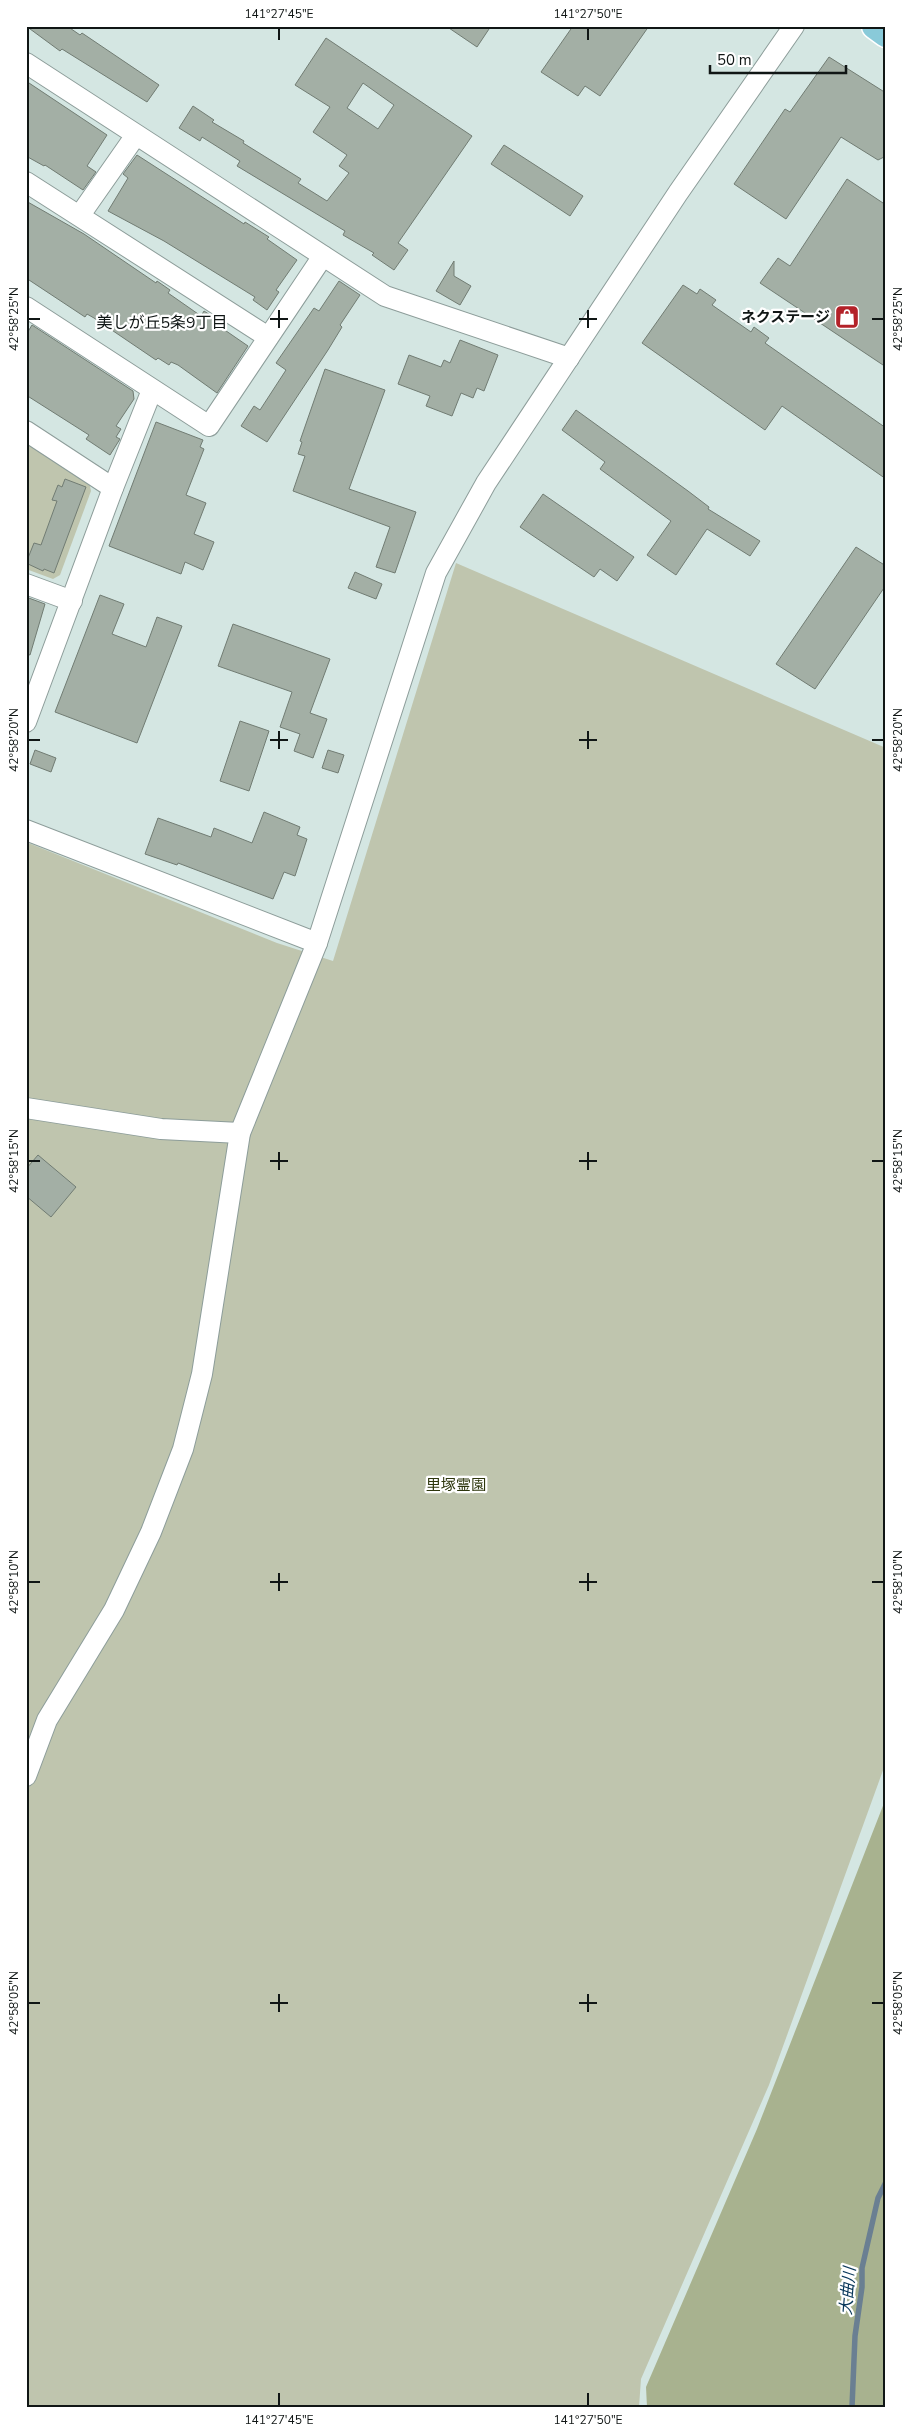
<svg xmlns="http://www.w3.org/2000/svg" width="912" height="2433" font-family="'Nunito Sans','Noto Sans JP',sans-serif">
<rect width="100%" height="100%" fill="#d4e6e2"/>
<g fill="#bfc5ae">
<path d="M 26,441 L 89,481 L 91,491 L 60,575 L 53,579 L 26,569 Z"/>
<path d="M 456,563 L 886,748 L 886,1762 L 769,2085 L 641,2379 L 639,2407 L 26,2407 L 26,842 L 277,943 L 333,961 Z"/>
</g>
<path fill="#a8b28f" d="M 886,1798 L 886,2407 L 647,2407 L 646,2387 L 757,2129 Z"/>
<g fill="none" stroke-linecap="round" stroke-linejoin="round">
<path stroke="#6a7f92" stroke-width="5.5" d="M 852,2407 L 855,2336 L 862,2287 L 862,2268 L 878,2198 L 886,2182"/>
</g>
<g fill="#a3afa5" stroke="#717c73" fill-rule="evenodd">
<path d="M 26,26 L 67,26 L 80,35 L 82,33 L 159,85 L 147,102 L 62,49 L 60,51 Z"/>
<path d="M 446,26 L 491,26 L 477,47 Z"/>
<path d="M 573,26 L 649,26 L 600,96 L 585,86 L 578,96 L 541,72 Z"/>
<path d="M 326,38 L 472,136 L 398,243 L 408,250 L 394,270 L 372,255 L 374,253 L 343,235 L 345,231 L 237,166 L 240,161 L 202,137 L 200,141 L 179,128 L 193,106 L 214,120 L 212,122 L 244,141 L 243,143 L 301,179 L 298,183 L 327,201 L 349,173 L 339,166 L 347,155 L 313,132 L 330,107 L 295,85 ZM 363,83 L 394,105 L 378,129 L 347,108 Z"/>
<path d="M 829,57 L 886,93 L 886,156 L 878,160 L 841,137 L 786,219 L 734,184 L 785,109 L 790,112 Z"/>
<path d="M 26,81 L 107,135 L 87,166 L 96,172 L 83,190 L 45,165 L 44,166 L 26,156 Z"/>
<path d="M 504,145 L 583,196 L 570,216 L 491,164 Z"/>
<path d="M 137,155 L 244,224 L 245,222 L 269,237 L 267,239 L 297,260 L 276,290 L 279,292 L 267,310 L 253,300 L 255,297 L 164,241 L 108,211 L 128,178 L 123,174 Z"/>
<path d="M 847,179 L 886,205 L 886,367 L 760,283 L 778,258 L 790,266 Z"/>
<path d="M 26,201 L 84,234 L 156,283 L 157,281 L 170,290 L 168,293 L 201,316 L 204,311 L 218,320 L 216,324 L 248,346 L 217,393 L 178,365 L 171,362 L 169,365 L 158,358 L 156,360 L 94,318 L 87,314 L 85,317 L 26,278 Z"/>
<path d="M 454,261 L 454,276 L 471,286 L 460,305 L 436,291 Z"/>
<path d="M 339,281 L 360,295 L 340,325 L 342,327 L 328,350 L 267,442 L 241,426 L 254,406 L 260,410 L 286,370 L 276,363 L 314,308 L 319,311 Z"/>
<path d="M 683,285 L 697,294 L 700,289 L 716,300 L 712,305 L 751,332 L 754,327 L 769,338 L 765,343 L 886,428 L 886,479 L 782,406 L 765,430 L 642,343 Z"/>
<path d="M 32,325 L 133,391 L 134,399 L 116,426 L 121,429 L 116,437 L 120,439 L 110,455 L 86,439 L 89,435 L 26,395 L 26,335 Z"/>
<path d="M 460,340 L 498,355 L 484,391 L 477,388 L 473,398 L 461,393 L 452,416 L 426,406 L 430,396 L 398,384 L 409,355 L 441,367 L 444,360 L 450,363 Z"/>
<path d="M 325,369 L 385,390 L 349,489 L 416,512 L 395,573 L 376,567 L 390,527 L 293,491 L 305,456 L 298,454 L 302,442 L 300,441 Z"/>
<path d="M 576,410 L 688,491 L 709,507 L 708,509 L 760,541 L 750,556 L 707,529 L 676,575 L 647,555 L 671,521 L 600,469 L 605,462 L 562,430 Z"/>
<path d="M 156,422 L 203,440 L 200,447 L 204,449 L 186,495 L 206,503 L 194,534 L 214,542 L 203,570 L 185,562 L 181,574 L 109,546 Z"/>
<path d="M 65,479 L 86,487 L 54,573 L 44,569 L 43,571 L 26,563 L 34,543 L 41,545 L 57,501 L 52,500 L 58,485 L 62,487 Z"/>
<path d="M 543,494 L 634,557 L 617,581 L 600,569 L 594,577 L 520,527 Z"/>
<path d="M 856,547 L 886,566 L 886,585 L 815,689 L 776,664 Z"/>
<path d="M 355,572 L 382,584 L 376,599 L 348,588 Z"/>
<path d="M 100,595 L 124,604 L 112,634 L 146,647 L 157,617 L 182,626 L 137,743 L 55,712 Z"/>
<path d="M 26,597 L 45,604 L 30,655 L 26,654 Z"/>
<path d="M 233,624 L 330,659 L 310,713 L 327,719 L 313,758 L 294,751 L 300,734 L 280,727 L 292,692 L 218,666 Z"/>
<path d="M 240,721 L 269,731 L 249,791 L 220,781 Z"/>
<path d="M 35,750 L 56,758 L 51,772 L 30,764 Z"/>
<path d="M 328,750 L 344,755 L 338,773 L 322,768 Z"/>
<path d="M 264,812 L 300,827 L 297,835 L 307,839 L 295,876 L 284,872 L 273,899 L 178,863 L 177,865 L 145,854 L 158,818 L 211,837 L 214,828 L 252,843 Z"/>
<path d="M 38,1155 L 76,1187 L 51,1217 L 26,1196 L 26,1169 Z"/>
</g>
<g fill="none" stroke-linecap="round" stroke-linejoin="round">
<defs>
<g id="minor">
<path d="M 26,63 L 385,296 L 569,358"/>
<path d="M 26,182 L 268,337"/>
<path d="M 80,215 L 136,135"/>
<path d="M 26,307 L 209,426 L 323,256"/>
<path d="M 26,431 L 113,488"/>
<path d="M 26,584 L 72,601"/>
<path d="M 26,722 L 113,488 L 152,390"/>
<path d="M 26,830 L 317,943"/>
<path d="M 26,1108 L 161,1129 L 240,1133"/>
<path d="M 26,1776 L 47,1720 L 114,1610 L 151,1532 L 183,1449 L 202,1374 L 240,1133 L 317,943 L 436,573 L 486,483 L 678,193 L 794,26"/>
</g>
<path id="major" d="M 875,26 L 886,34"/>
</defs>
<use href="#minor" stroke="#8d9d9a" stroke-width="22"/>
<use href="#major" stroke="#fff" stroke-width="29"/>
<use href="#minor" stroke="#fff" stroke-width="20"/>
<use href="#major" stroke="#89cad9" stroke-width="26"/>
</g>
<path fill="none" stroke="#101615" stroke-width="2" d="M 279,28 L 279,40M 588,28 L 588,40M 279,310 L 279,328M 588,310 L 588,328M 28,319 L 40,319M 270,319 L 288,319M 579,319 L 597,319M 872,319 L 884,319M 279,731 L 279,749M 588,731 L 588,749M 28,740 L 40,740M 270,740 L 288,740M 579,740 L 597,740M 872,740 L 884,740M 279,1152 L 279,1170M 588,1152 L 588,1170M 28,1161 L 40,1161M 270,1161 L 288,1161M 579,1161 L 597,1161M 872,1161 L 884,1161M 279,1573 L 279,1591M 588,1573 L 588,1591M 28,1582 L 40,1582M 270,1582 L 288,1582M 579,1582 L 597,1582M 872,1582 L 884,1582M 279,1994 L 279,2012M 588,1994 L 588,2012M 28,2003 L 40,2003M 270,2003 L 288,2003M 579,2003 L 597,2003M 872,2003 L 884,2003M 279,2393 L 279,2406M 588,2393 L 588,2406"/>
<defs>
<symbol id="shop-square" viewBox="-11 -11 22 22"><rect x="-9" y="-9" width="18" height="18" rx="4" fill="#b32229" stroke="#fff"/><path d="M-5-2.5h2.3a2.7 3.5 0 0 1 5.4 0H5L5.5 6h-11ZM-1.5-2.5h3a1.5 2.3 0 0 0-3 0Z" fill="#fff"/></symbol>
</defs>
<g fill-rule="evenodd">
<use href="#shop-square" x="833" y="303" width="28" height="28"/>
</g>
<g text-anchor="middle" stroke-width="4.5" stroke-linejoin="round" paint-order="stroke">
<g font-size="15" font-weight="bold" fill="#101615" stroke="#fff" text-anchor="end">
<text x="830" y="322">ネクステージ</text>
</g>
<g font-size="15" fill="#2d360c" stroke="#fff">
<text x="456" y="1490">里塚霊園</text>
</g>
<g font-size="16" fill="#101615" stroke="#fff">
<text x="162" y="328">美しが丘5条9丁目</text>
</g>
<g font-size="16" font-style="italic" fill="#073659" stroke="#fff">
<text transform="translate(847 2291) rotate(-85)" y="6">大曲川</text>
</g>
</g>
<rect width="912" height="2433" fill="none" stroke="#ffffff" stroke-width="55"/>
<path d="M710 65v8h136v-8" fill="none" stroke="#101615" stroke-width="2.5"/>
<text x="717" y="65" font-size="15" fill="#101615" stroke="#ffffff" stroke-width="4" paint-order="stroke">50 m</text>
<rect x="28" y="28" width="856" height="2378" fill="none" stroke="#101615" stroke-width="2"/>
<g font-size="12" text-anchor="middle" fill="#101615">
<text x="279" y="18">141°27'45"E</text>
<text x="588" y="18">141°27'50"E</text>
<text transform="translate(14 319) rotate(-90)" y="4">42°58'25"N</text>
<text transform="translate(898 319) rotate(-90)" y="4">42°58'25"N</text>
<text transform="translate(14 740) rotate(-90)" y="4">42°58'20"N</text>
<text transform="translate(898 740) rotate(-90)" y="4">42°58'20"N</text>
<text transform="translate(14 1161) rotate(-90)" y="4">42°58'15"N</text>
<text transform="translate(898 1161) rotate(-90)" y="4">42°58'15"N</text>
<text transform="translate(14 1582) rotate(-90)" y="4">42°58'10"N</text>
<text transform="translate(898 1582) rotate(-90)" y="4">42°58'10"N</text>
<text transform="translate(14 2003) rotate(-90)" y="4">42°58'05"N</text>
<text transform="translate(898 2003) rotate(-90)" y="4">42°58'05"N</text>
<text x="279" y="2424">141°27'45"E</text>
<text x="588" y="2424">141°27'50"E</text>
</g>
</svg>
